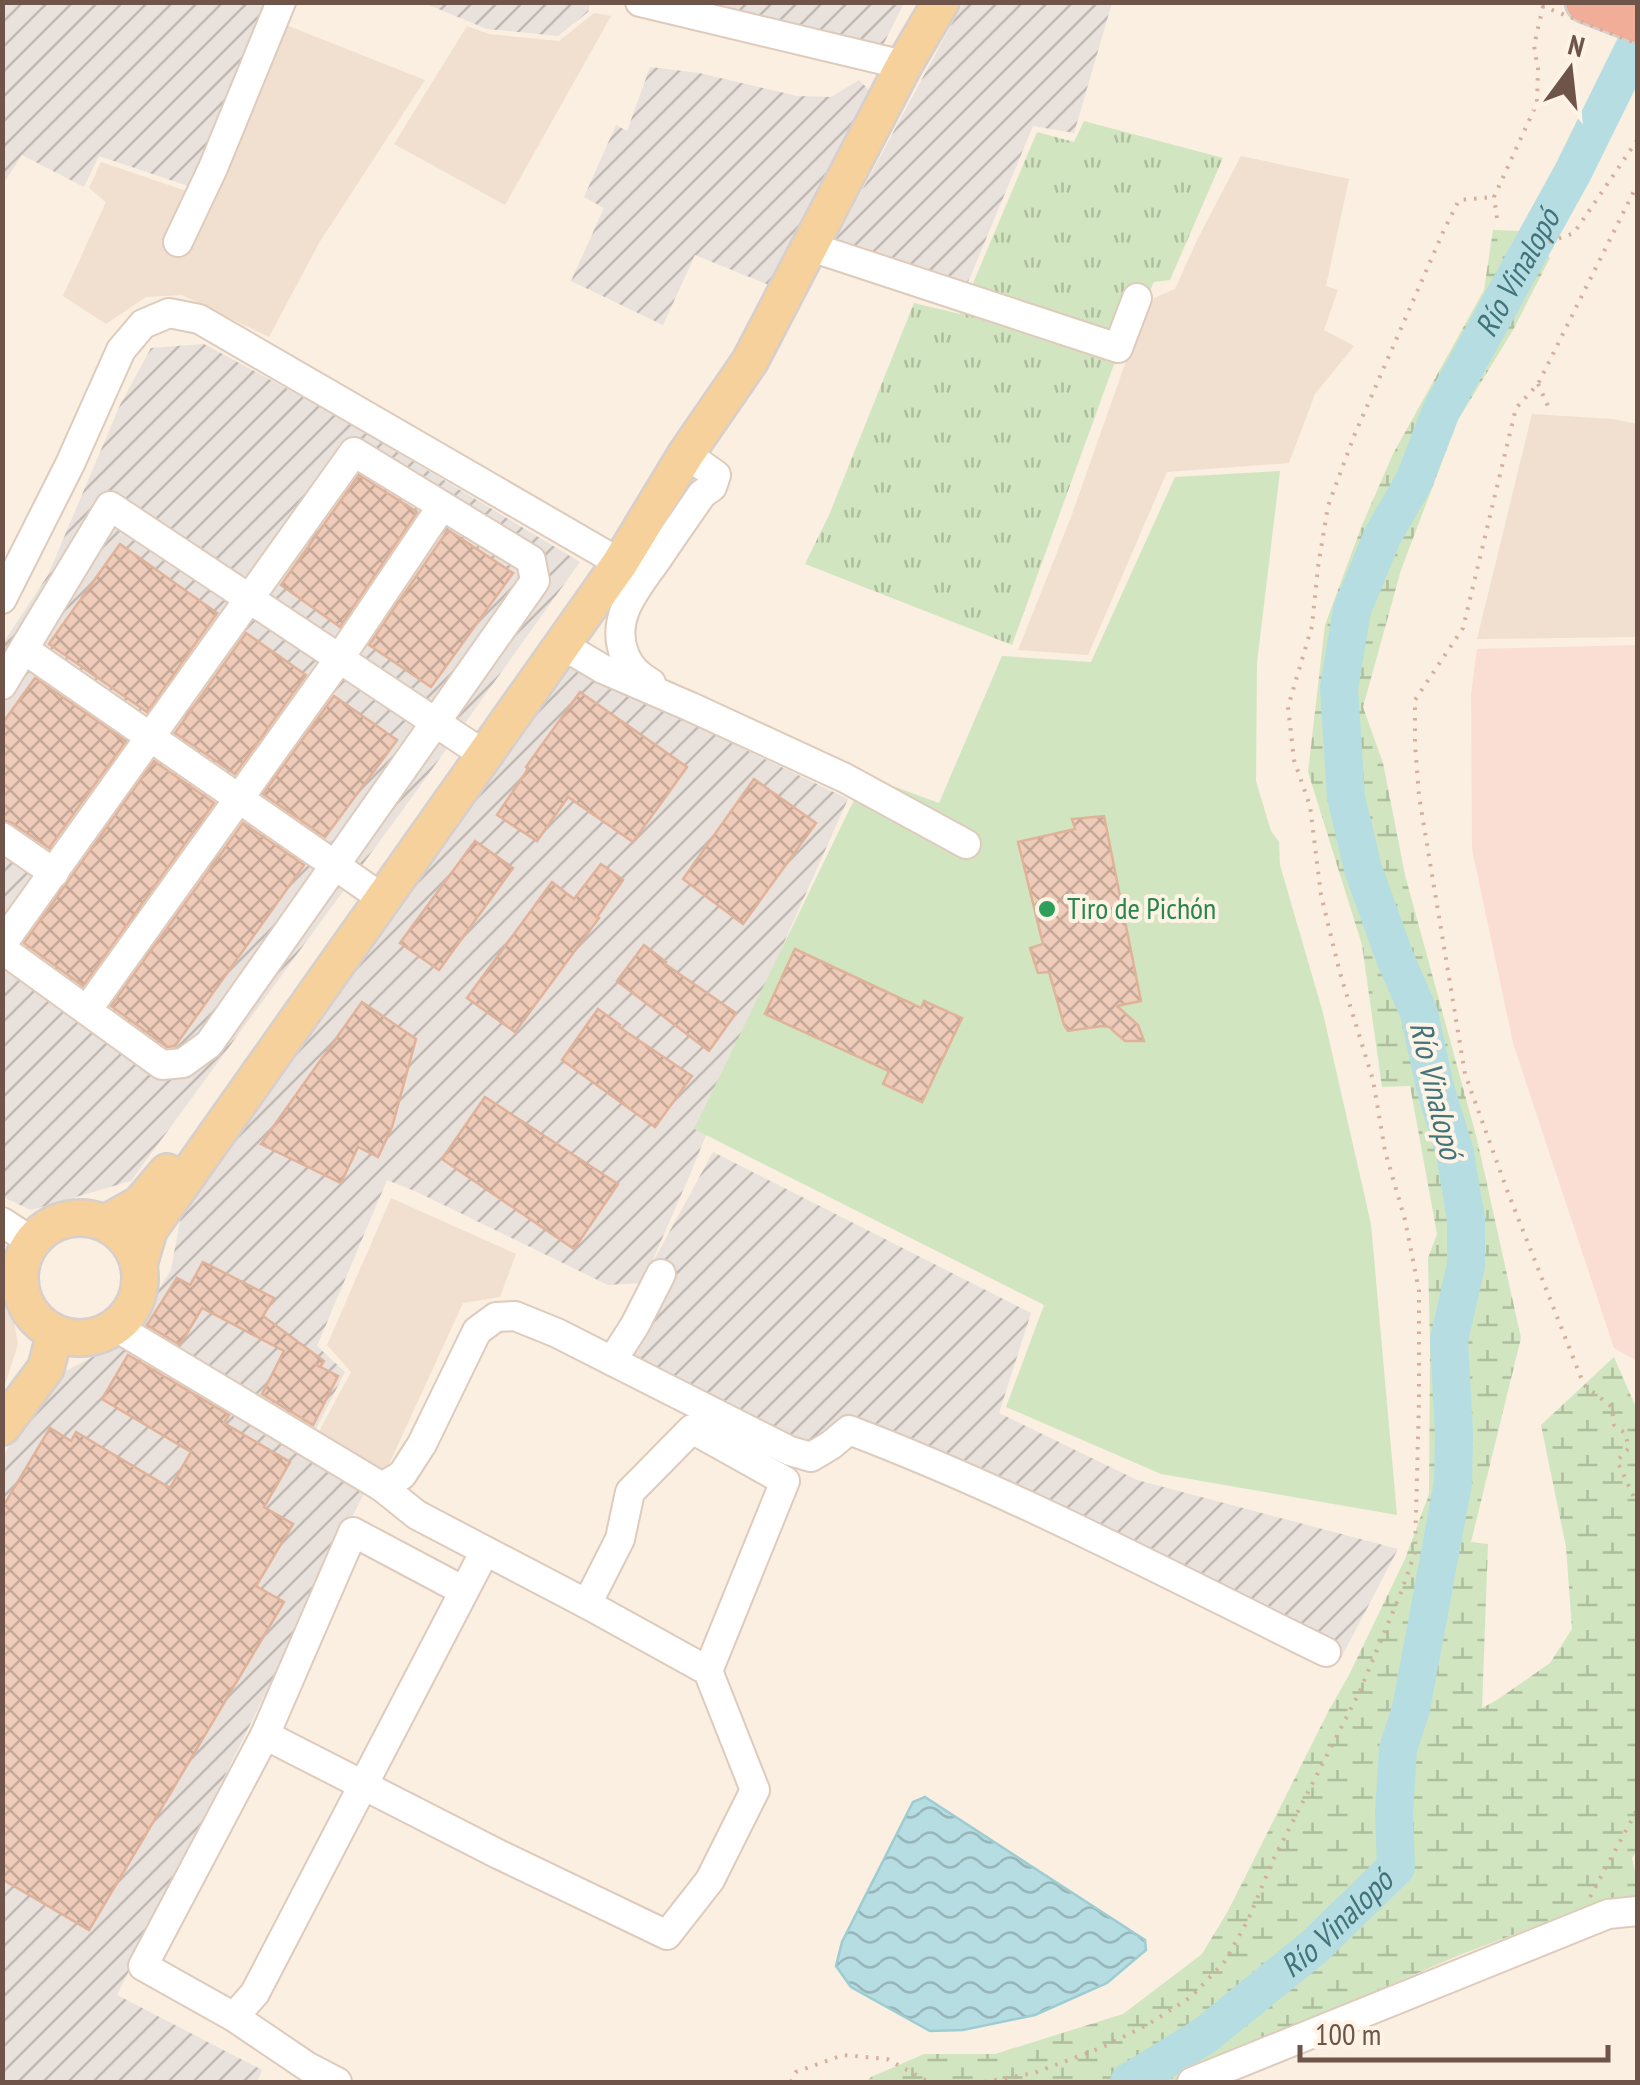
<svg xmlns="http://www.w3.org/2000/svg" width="1640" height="2085" font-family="'PT Sans Narrow',sans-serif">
<defs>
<pattern id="industrial-furrows" width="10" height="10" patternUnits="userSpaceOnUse" patternTransform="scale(2.5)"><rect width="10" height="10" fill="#e9e1db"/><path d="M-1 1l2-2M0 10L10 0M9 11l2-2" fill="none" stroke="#c1b9b4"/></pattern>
<pattern id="wetland-marsh" width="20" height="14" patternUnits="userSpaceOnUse" patternTransform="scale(2.5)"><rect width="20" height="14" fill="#d1e6c0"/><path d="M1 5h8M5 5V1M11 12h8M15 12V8" fill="none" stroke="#aebd9e"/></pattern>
<pattern id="park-tufts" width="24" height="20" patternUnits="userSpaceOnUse" patternTransform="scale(2.5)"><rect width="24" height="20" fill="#d1e6c0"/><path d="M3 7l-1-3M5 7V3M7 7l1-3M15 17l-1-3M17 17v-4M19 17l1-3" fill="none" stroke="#aebd9e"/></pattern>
<pattern id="water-waves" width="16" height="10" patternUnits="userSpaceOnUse" patternTransform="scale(2.5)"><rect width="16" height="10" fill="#b6dde2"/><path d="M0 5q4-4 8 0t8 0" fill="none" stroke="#98b6b9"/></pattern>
<pattern id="building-cross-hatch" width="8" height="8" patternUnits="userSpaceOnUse" patternTransform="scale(2.5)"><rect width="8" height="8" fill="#eeccb9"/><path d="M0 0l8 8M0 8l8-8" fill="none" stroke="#c5a898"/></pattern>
</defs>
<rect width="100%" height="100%" fill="#faefe0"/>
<g fill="#f1e0cf">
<path d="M 594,13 L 611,16 L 505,205 L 394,144 L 467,26 L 489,34 L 559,41 Z"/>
<path d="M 281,23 L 425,80 L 319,243 L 269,337 L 182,295 L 146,297 L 106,324 L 63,296 L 106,202 L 89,188 L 101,162 L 204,197 Z"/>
<path d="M 1241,156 L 1349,179 L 1326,286 L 1338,290 L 1324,330 L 1354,346 L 1315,394 L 1289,463 L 1167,472 L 1088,655 L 1018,650 L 1071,517 L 1125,364 L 1154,298 L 1175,289 L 1198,238 Z"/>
<path d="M 1532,414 L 1613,419 L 1637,424 L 1637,637 L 1477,639 Z"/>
<path d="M 391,1198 L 516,1254 L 500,1297 L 463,1303 L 385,1473 L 317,1435 L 351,1372 L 327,1345 Z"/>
<path d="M 3,1275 L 7,1280 L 18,1344 L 3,1391 Z"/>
</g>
<path fill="#faded4" d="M 1637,645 L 1638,645 L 1637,1361 L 1614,1348 L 1513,1043 L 1472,849 L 1471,694 L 1477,649 Z"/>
<g fill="url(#industrial-furrows)">
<path d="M 3,3 L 275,3 L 194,188 L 99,156 L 84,187 L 22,155 L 3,184 Z"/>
<path d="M 424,3 L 590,3 L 588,12 L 558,36 L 487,29 Z"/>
<path d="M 699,3 L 904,3 L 883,45 Z"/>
<path d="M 963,3 L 1112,3 L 1074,133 L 1033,126 L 966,287 L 833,244 Z"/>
<path d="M 650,67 L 699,73 L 797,96 L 831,97 L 859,80 L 870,91 L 769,285 L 695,255 L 663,325 L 571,281 L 604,208 L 584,197 L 616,125 L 627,131 Z"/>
<path d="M 204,344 L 332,413 L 580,562 L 415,793 L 131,1181 L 31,1210 L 3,1197 L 3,643 L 48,575 L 120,405 L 151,348 Z"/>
<path d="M 565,663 L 848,799 L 786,938 L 691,1172 L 648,1271 L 713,1152 L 1031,1313 L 999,1413 L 1137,1480 L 1398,1549 L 1341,1658 L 1177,1567 L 853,1420 L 800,1445 L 608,1348 L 642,1283 L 608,1285 L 417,1192 L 387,1180 L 317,1346 L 345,1372 L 313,1435 L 133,1330 L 171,1270 L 184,1199 Z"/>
<path d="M 121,1342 L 367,1487 L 117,1995 L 262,2070 L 257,2082 L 3,2082 L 3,1455 L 62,1373 Z"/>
</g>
<path fill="#d1e6c0" d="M 1280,471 L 1257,663 L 1256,781 L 1271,831 L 1279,842 L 1280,865 L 1323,1013 L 1371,1224 L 1397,1515 L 1161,1474 L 1006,1407 L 1044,1305 L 694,1129 L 852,804 L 868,777 L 939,803 L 1002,656 L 1091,662 L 1175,477 Z"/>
<path fill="url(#wetland-marsh)" d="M 1493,230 L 1523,231 L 1550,258 L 1513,330 L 1458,420 L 1401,570 L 1363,707 L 1383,763 L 1405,875 L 1477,1139 L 1521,1338 L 1471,1542 L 1488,1544 L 1482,1708 L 1497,1700 L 1550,1663 L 1572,1629 L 1566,1547 L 1541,1425 L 1614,1357 L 1638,1412 L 1638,1849 L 1632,1858 L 1637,1881 L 1637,1895 L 1566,1915 L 1462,1954 L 1237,2051 L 1171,2082 L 866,2082 L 871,2077 L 924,2054 L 995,2054 L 1123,2014 L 1202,1954 L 1228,1911 L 1329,1710 L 1349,1675 L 1405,1559 L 1429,1494 L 1430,1343 L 1428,1258 L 1437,1234 L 1410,1086 L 1382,1087 L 1362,945 L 1308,772 L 1325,625 L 1362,525 L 1393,454 L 1484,290 Z"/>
<path fill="url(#park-tufts)" d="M 1084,121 L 1223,158 L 1170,280 L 1154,282 L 1113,367 L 1012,645 L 805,564 L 829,515 L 914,303 L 960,314 L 1037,132 L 1074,142 Z"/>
<path fill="url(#water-waves)" stroke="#9dcdd3" stroke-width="2.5" d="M 925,1797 L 1145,1940 L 1146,1950 L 1107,1983 L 1035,2015 L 963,2030 L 930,2031 L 851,1987 L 836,1966 L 842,1942 L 913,1802 Z"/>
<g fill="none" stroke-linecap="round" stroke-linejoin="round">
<path stroke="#b6dde2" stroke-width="38" id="s1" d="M 1129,2082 L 1204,2036 L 1314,1947 L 1396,1867 L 1394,1813 L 1398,1749 L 1411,1709 L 1453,1483 L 1454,1433 L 1449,1340 L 1466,1265 L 1466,1220 L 1455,1153 L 1435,1087 L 1419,1013 L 1395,958 L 1363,869 L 1346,797 L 1339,688 L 1352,610 L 1382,537 L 1414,481 L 1441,411 L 1573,172 L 1638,40"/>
</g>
<g fill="url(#building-cross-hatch)" stroke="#e0b29a" stroke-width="2.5">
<path d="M 359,475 L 417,512 L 340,627 L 281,585 Z"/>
<path d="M 448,530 L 513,573 L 431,687 L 369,645 Z"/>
<path d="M 120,544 L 217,613 L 147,712 L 49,644 Z"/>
<path d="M 246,633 L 306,675 L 235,774 L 175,733 Z"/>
<path d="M 35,678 L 126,741 L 49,848 L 12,823 L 2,820 L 2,724 Z"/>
<path d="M 580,692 L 687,767 L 633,842 L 568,797 L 537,841 L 497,815 L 528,769 L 526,767 Z"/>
<path d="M 334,696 L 397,740 L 325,837 L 263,794 Z"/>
<path d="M 154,761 L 214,803 L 83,986 L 24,943 Z"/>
<path d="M 754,779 L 816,823 L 743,924 L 683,879 Z"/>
<path d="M 1104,816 L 1141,1001 L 1117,1006 L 1138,1025 L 1144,1041 L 1125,1041 L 1109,1027 L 1102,1026 L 1068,1031 L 1064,1025 L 1049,972 L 1038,973 L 1030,948 L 1043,944 L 1018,842 L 1075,829 L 1072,819 Z"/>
<path d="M 243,823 L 304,865 L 175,1046 L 167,1047 L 111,1006 Z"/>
<path d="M 475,841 L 513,868 L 439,970 L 400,943 Z"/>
<path d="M 601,864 L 623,880 L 597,917 L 599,918 L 515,1032 L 467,998 L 552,882 L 574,899 Z"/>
<path d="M 644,945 L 666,962 L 665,964 L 736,1013 L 709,1051 L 617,981 Z"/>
<path d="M 795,949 L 921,1008 L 924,1001 L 962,1018 L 922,1102 L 883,1084 L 889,1071 L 765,1014 Z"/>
<path d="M 362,1002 L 416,1039 L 392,1127 L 378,1157 L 358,1147 L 341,1183 L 261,1144 Z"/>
<path d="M 598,1009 L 620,1025 L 619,1027 L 692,1076 L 655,1127 L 562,1060 Z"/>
<path d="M 485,1097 L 618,1184 L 574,1249 L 442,1159 Z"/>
<path d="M 203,1262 L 274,1298 L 263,1316 L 324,1361 L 320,1367 L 315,1364 L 338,1376 L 313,1425 L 262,1394 L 284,1351 L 202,1308 L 180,1345 L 147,1325 L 177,1278 L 190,1285 Z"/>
<path d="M 128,1355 L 229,1415 L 224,1423 L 290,1462 L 264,1507 L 293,1524 L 256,1586 L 284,1602 L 89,1930 L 2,1879 L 2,1508 L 50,1428 L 71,1441 L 76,1432 L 170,1488 L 191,1452 L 102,1399 Z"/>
</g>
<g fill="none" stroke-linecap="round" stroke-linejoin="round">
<defs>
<g id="minor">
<path d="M 640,2 L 904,65"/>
<path d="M 178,242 L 213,168 L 281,2"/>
<path d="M 811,247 L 1118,348 L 1137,298"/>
<path d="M 2,599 L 70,464 L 121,350 L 143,324 L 169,313 L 199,319 L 620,563"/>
<path d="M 562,645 L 603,669 L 691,707 L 845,778 L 966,844"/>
<path d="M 25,650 L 369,889"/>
<path d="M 651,683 C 640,677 630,668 625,656 C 609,618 637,588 658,558 C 672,537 687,516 702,494 L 712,487 L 716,475 L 686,454"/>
<path d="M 2,685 L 110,506 L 471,746"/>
<path d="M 2,837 L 54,873"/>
<path d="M 2,944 L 354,452 L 531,560 L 535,581 L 209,1044 L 183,1063 L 162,1065 L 2,949"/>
<path d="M 87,1010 L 339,659 L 442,506"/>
<path d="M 2,1222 L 31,1241"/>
<path d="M 116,1327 L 382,1487 L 402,1475 L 422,1444 L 477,1331 L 496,1317 L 515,1316 L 557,1333 L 790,1451 L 811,1457 L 831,1445 L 849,1430 C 1013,1492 1169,1575 1326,1652"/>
<path d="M 612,1361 L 635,1325 L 661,1274"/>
<path d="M 587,1604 L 620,1539 L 630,1492 L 692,1429 L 785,1481 L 708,1671"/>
<path d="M 265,1735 L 498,1854 L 667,1935 L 710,1880 L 755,1790 L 708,1671 L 587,1604 L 417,1515 L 382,1487"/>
<path d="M 234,2017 L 143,1966 L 265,1735 L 353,1532 L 464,1591"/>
<path d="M 337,2082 L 308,2067 L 234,2017 L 255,1993 L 485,1551"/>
<path d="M 1192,2082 L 1608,1914 L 1638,1911"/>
</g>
<g id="major">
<circle cx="80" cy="1278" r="60"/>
<path d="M 106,1223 L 140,1204 L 167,1172"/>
<path d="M 139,1264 L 149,1230 L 620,563 L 686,454 L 750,361 L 904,65 L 941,2"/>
<path d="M 2,1427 L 46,1368 L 55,1333"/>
</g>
<path id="highway" d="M 1586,2 L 1638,22"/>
</defs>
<use href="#minor" stroke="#decbbc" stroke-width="32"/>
<use href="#major" stroke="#d7cfcc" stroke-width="40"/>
<use href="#highway" stroke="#d7cfcc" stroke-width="45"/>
<g stroke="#d2b09d" stroke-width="4" stroke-dasharray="2.5 8" stroke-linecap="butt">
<path d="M 1638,183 L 1538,384 L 1516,408 L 1463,628 L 1415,700 L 1415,744 L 1419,796 L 1465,1074 L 1507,1190 L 1584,1385 L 1612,1407 L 1614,1425 L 1625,1433 L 1629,1448 L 1617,1461 L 1638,1506"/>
<path d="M 1497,218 L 1494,197 L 1537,103 L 1538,69 L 1534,46 L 1544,2"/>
<path d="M 1549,242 L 1574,233 L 1638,139"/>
<path d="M 1538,384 L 1548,406"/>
<path d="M 1590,1897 L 1638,1808"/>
<path d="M 791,2082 L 796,2072 L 843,2055 L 887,2059 L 929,2082"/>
<path d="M 984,2082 L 1034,2073 L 1103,2047 L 1147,2025 L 1191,1997 L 1225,1961 L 1248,1920 L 1273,1860 L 1359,1693 L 1402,1590 L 1415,1552 L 1419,1400 L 1419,1291 L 1405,1220 L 1385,1151 L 1373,1080 L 1340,973 L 1321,895 L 1310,806 L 1294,760 L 1288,707 L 1312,626 L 1318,567 L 1328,506 L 1354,436 L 1444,230 L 1459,200 L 1494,197"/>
</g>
<use href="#minor" stroke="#fff" stroke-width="28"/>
<use href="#major" stroke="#f6d19b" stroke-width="35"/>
<use href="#highway" stroke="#f2ad99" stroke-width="40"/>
<path stroke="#d2b09d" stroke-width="4" stroke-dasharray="2.5 8" stroke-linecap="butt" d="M 1532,2 L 1638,44"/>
</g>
<circle fill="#2e9e5b" stroke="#fef3e5" stroke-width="4" cx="1047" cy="909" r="10"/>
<g text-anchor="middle" stroke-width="8" stroke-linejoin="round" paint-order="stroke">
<g font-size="30" fill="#27864d" stroke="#fef3e5" text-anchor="start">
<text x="1067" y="919">Tiro de Pichón</text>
</g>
<g font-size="32" font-style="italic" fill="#41737b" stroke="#fef3e5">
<text dy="11" stroke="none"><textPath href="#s1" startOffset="2005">Río Vinalopó</textPath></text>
<text transform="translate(1436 1090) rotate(77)" y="11">Río Vinalopó</text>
<text dy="11" stroke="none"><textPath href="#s1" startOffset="262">Río Vinalopó</textPath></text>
</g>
</g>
<rect width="1640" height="2085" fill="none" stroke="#6f5549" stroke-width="10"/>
<g transform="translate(1570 70) rotate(15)" stroke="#fef3e5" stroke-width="8" paint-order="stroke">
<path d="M0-8L18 38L0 25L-18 38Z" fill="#6f5549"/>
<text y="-15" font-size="28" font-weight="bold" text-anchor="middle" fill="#6f5549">N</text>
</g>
<path d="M1300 2045v15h308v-15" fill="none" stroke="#6f5549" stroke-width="5"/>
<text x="1315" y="2045" font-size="30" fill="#6f5549" stroke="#fef3e5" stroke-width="8" paint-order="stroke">100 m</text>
</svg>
